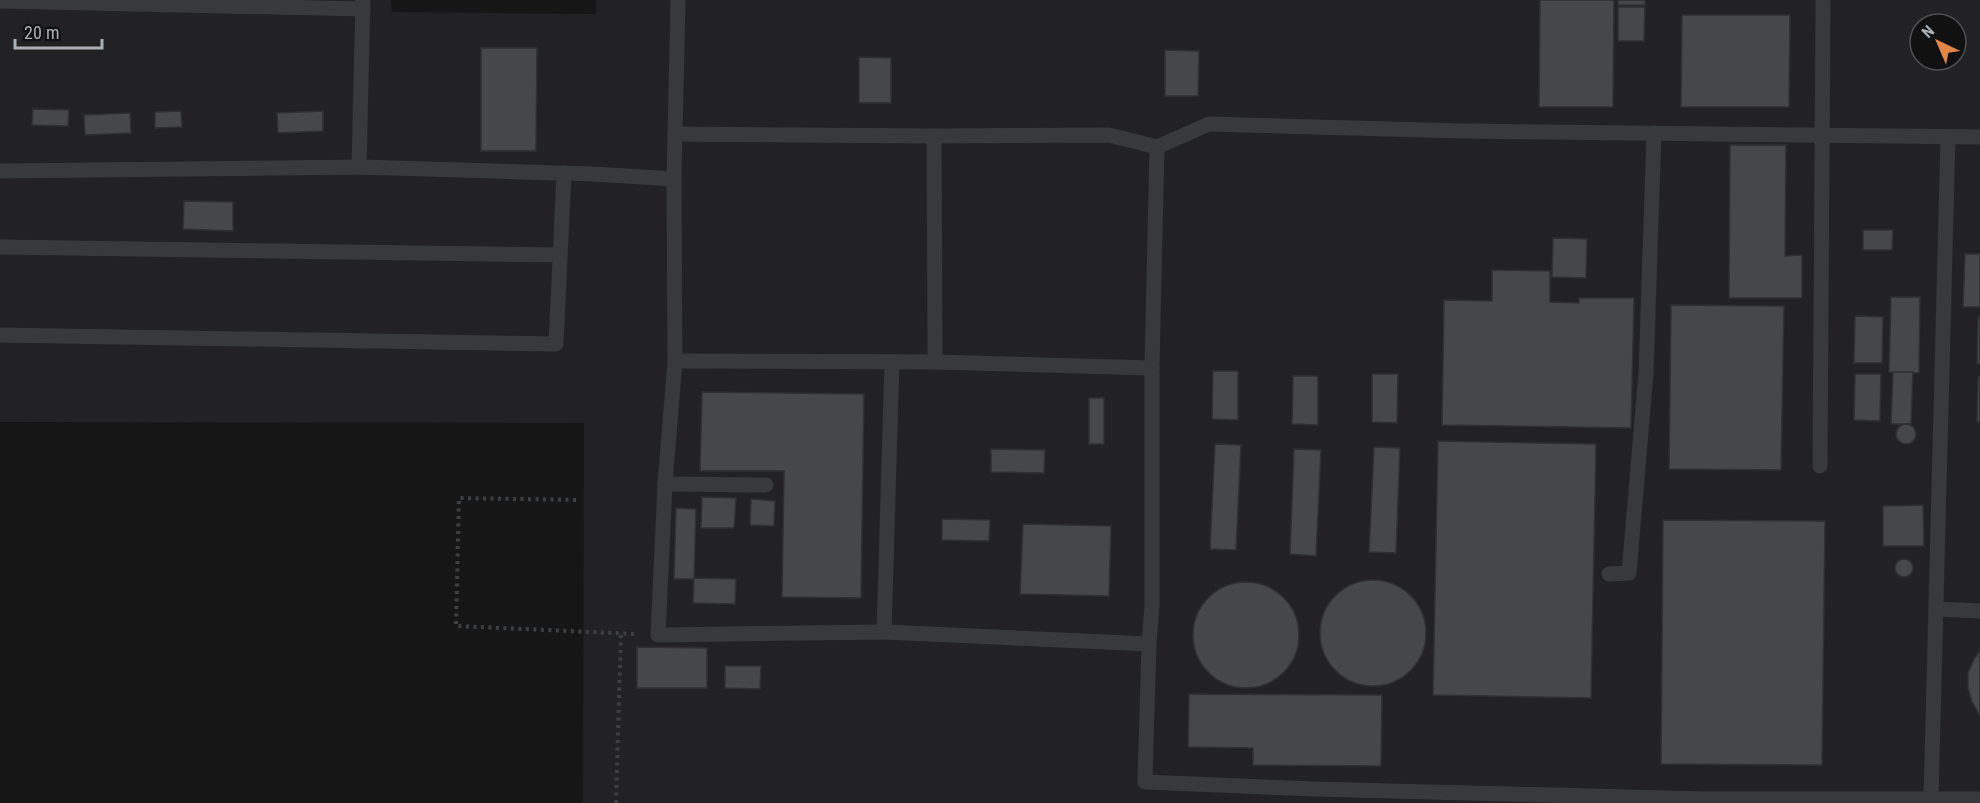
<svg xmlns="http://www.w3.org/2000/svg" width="1980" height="803" font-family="'Roboto Condensed',sans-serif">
<rect width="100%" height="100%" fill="#161617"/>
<path fill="#222224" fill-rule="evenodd" d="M 0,0 L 391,0 L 392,12 L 596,14 L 596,0 L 1980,0 L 1980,803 L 583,803 L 584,423 L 0,422 ZM 1920,24 L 1956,24 L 1956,60 L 1920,60 Z"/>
<g fill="#45474a" stroke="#303033" stroke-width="1.5">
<path d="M 1540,0 L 1614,0 L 1613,107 L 1539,107 Z"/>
<rect x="1618" y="0" width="27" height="5"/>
<path d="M 1618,7 L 1645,7 L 1644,41 L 1618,41 Z"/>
<path d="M 1682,15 L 1790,15 L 1789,107 L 1681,107 Z"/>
<path d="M 481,48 L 537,48 L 536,151 L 481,151 Z"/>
<path d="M 1165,50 L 1199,51 L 1198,96 L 1165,96 Z"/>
<path d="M 859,57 L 891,58 L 891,103 L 859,103 Z"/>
<path d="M 33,109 L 69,110 L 68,126 L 32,125 Z"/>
<path d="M 181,111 L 182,127 L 155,128 L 155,112 Z"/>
<path d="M 323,111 L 323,131 L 278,133 L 277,113 Z"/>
<path d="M 130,113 L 131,133 L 85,135 L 84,115 Z"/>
<path d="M 1730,145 L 1786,145 L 1785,256 L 1802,255 L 1802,298 L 1729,298 Z"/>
<path d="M 184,201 L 233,202 L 233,231 L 183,229 Z"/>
<path d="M 1863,230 L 1893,230 L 1892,250 L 1863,250 Z"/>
<path d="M 1553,238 L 1587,239 L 1586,278 L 1552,277 Z"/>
<path d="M 1965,254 L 1980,254 L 1980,307 L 1963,307 Z"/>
<path d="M 1492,270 L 1550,271 L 1550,302 L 1579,303 L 1579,298 L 1634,298 L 1631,428 L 1442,425 L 1444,300 L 1492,301 Z"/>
<path d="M 1891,297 L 1920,297 L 1919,373 L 1889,372 Z"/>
<path d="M 1671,305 L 1784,306 L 1781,470 L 1669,469 Z"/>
<path d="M 1855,316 L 1883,317 L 1882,363 L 1854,363 Z"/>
<path d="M 1978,317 L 1980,318 L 1980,364 L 1977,364 Z"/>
<path d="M 1213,371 L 1238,371 L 1238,420 L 1212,419 Z"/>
<path d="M 1893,372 L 1913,372 L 1911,424 L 1891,424 Z"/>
<path d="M 1372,374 L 1398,374 L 1397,423 L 1372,422 Z"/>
<path d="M 1855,374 L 1881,374 L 1880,421 L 1854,420 Z"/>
<path d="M 1293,376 L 1318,376 L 1318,425 L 1292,424 Z"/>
<path d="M 1978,376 L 1980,376 L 1980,422 L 1977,422 Z"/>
<path d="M 702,392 L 864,394 L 861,598 L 782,597 L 784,471 L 700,471 Z"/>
<rect x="1089" y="398" width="15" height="46"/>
<circle cx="1906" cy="434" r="10"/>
<path d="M 1438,441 L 1596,444 L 1591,698 L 1433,695 Z"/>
<path d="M 1215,444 L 1241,445 L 1236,550 L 1210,549 Z"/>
<path d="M 1374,447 L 1400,448 L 1396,553 L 1369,552 Z"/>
<path d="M 991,449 L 1045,450 L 1044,473 L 991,472 Z"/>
<path d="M 1294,449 L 1321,450 L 1316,556 L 1290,554 Z"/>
<path d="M 702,497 L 736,498 L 734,528 L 701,528 Z"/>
<path d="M 751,499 L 775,501 L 774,526 L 750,525 Z"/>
<path d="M 1923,505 L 1924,546 L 1883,546 L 1883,506 Z"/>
<path d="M 676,508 L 696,509 L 694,579 L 674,579 Z"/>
<path d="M 942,519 L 990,520 L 989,541 L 942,540 Z"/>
<path d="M 1663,520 L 1825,521 L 1822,765 L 1661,764 Z"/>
<path d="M 1023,524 L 1111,526 L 1109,596 L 1020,594 Z"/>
<circle cx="1904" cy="568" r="9"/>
<path d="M 694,578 L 736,579 L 735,604 L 693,603 Z"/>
<circle cx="1373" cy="633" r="53"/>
<circle cx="1246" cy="635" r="53"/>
<path d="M 637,647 L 707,648 L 707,688 L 637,688 Z"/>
<path d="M 1980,651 L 1980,716 L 1972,702 L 1968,688 L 1968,673 L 1974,659 Z"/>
<path d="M 725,666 L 761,666 L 760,689 L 725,688 Z"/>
<path d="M 1189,694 L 1382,695 L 1381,766 L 1253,765 L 1253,748 L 1188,747 Z"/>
</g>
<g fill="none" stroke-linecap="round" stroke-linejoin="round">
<g stroke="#3d4043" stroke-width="4" stroke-dasharray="3 4.5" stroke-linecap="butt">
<path d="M 576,500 L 459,498 L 456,626 L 636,634"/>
<path d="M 616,803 L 621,633"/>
</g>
<g stroke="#37393c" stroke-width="15">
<path d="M 678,0 L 674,179 L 675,361 L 665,484 L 658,635 L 884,632 L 1149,644"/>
<path d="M 0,1 L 363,9"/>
<path d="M 675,134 L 934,136 L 1109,135 L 1157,147 L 1209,124 L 1461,131 L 1980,137"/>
<path d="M 934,136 L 935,362"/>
<path d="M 1157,147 L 1152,368 L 1152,606 L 1149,644 L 1145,782 L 1315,789 L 1706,799 L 1980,799"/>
<path d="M 359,167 L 363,0"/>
<path d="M 0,171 L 359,167 L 593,174 L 674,179"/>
<path d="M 0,247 L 560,255"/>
<path d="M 0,335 L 556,344 L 564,173"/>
<path d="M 675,361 L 935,362 L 1152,368"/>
<path d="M 1820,466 L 1823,0"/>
<path d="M 665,484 L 766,485"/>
<path d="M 1609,574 L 1629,573 L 1646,373 L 1654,133"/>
<path d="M 1937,609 L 1980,611"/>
<path d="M 884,632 L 892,362"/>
<path d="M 1931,798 L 1948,137"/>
</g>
</g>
<g transform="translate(1938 42) rotate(316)"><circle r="28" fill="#111112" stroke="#4e5154" stroke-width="1.5"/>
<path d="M0-4.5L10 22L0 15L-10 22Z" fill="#e18644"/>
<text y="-9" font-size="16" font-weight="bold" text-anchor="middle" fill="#a9b0b6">N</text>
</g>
<path d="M15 39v9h87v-9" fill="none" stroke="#a9b0b6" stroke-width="3"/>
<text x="24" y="39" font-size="18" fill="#a9b0b6" stroke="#111112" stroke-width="4.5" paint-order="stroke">20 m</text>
</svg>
